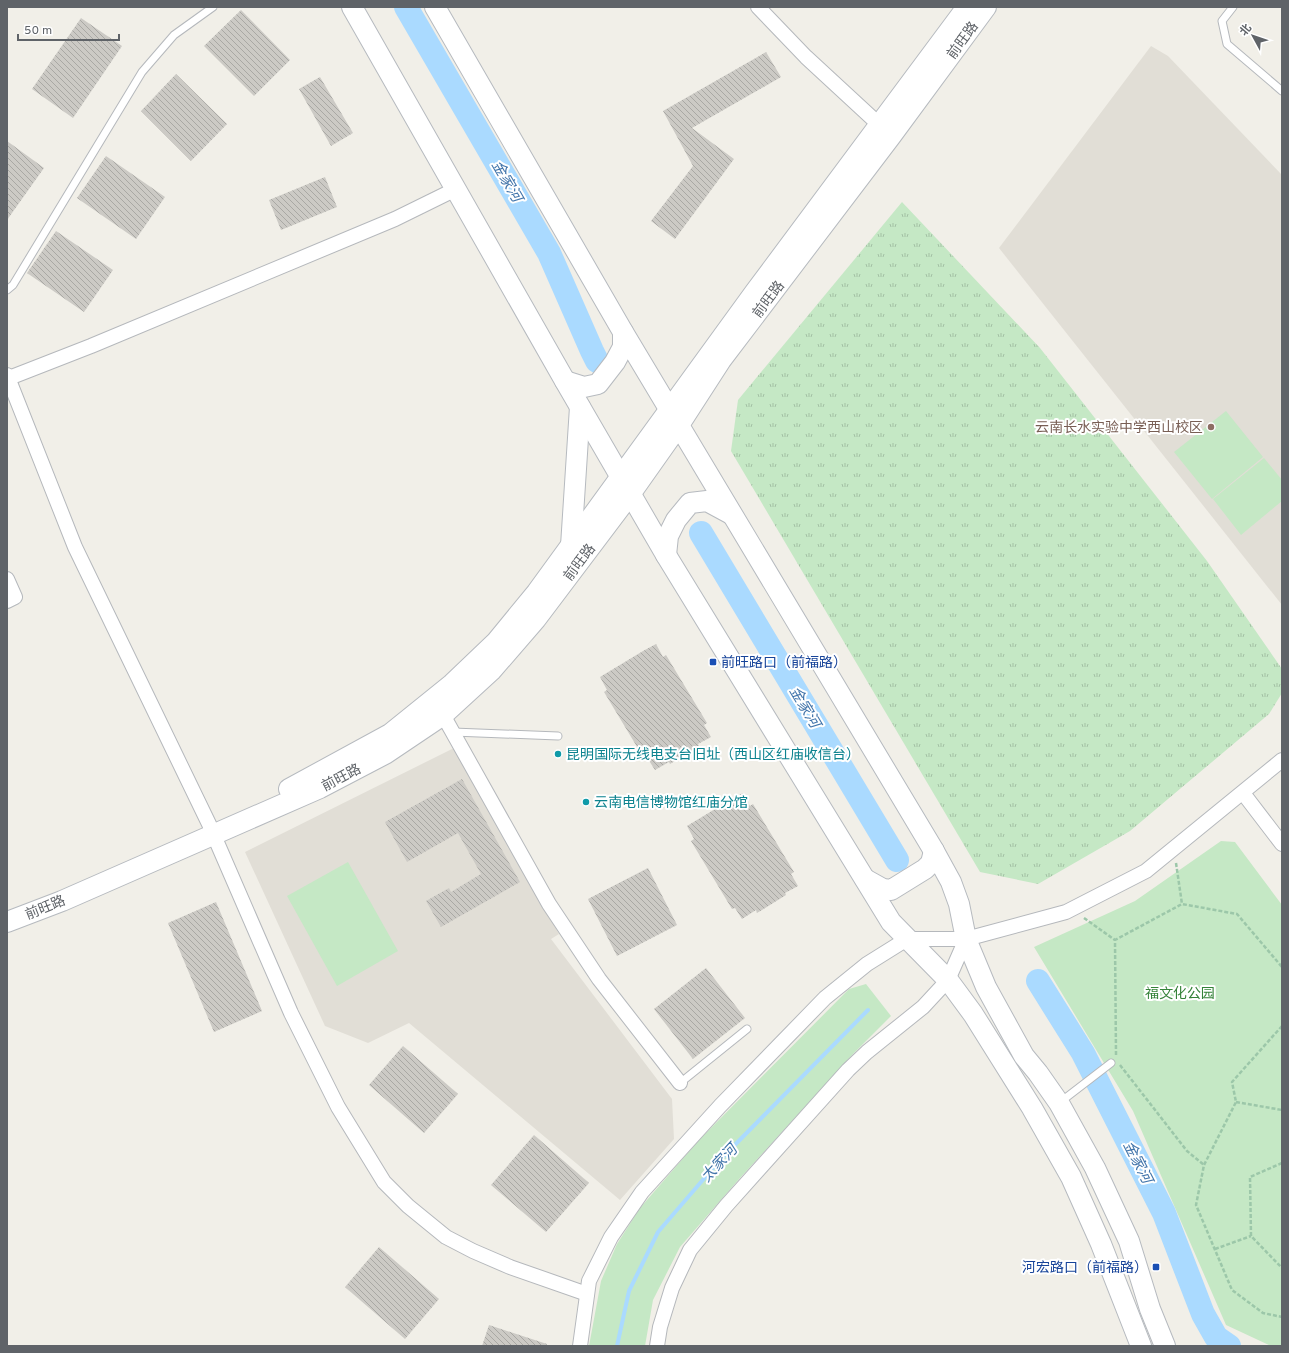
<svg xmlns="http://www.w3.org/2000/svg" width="1289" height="1353" font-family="Overpass,'Noto Sans SC',sans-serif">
<defs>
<pattern id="grass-tufts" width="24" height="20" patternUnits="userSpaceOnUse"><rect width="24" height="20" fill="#c5e8c5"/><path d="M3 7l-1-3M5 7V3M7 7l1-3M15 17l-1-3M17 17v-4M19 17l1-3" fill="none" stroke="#a3c0a4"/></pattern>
<pattern id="building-back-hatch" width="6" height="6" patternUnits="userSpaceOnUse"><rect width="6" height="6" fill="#cccac5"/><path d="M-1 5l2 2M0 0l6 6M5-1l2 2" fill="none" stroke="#a9a8a4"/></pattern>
</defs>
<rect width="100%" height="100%" fill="#f1efe8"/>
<g fill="#e1ded6">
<path d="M 1151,46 L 1168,56 L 1282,175 L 1282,605 L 999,248 Z"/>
<path d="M 456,747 L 559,934 L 551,939 L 672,1099 L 674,1139 L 620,1200 L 409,1023 L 368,1043 L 325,1026 L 245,852 Z"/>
</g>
<path fill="url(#grass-tufts)" d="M 902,202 L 1040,348 L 1207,561 L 1282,669 L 1282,693 L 1269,714 L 1130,831 L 1038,884 L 980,872 L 731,451 L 738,400 Z"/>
<g fill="#c5e8c5">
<path d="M 1226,411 L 1263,457 L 1212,499 L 1174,452 Z"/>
<path d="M 1264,458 L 1282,480 L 1282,501 L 1241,535 L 1213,499 Z"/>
<path d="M 1221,841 L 1235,842 L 1282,905 L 1282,1346 L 1271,1346 L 1226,1325 L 1133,1111 L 1034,947 L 1135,901 Z"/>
<path d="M 348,862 L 398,951 L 337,986 L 287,896 Z"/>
<path d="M 866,984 L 891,1016 L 854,1053 L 740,1178 L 680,1247 L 653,1300 L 645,1346 L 589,1346 L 601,1281 L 617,1244 L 640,1208 L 699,1140 L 849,989 Z"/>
</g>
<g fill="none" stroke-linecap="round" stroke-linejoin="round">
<path stroke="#aadaff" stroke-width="4" d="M 617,1346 L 629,1291 L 658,1232 L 720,1160 L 868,1010"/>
<g stroke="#aadaff" stroke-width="24">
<path d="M 406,7 L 549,253 L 592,351 L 597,361"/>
<path d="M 701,533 L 897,860"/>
<path d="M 1038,981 L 1083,1053 L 1164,1213 L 1203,1314 L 1216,1337 L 1229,1346"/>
</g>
</g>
<g fill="url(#building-back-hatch)">
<path d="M 241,10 L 290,60 L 254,96 L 204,46 Z"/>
<path d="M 81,18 L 122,46 L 73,118 L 32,89 Z"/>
<path d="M 766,52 L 781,77 L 692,128 L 734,159 L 675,239 L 651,221 L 693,166 L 663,111 Z"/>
<path d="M 176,74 L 227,124 L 191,161 L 141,111 Z"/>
<path d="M 320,77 L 353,133 L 331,146 L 299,89 Z"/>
<path d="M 7,141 L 44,168 L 7,220 Z"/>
<path d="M 106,156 L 165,197 L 136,239 L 77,198 Z"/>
<path d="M 325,177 L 337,207 L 281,230 L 269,200 Z"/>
<path d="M 56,231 L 113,270 L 84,312 L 27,273 Z"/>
<path d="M 656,644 L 663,657 L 666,655 L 707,723 L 704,725 L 711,737 L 698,744 L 699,746 L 670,764 L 669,762 L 655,770 L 648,759 L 645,760 L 604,692 L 607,690 L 600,677 L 643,651 Z"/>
<path d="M 462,779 L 520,882 L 441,927 L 426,901 L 449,888 L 451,892 L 481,874 L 458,833 L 407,862 L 385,822 Z"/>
<path d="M 743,793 L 750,806 L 753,804 L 794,872 L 791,874 L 798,886 L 785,893 L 786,895 L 757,913 L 756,910 L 742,919 L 735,908 L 732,909 L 691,841 L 694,839 L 687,826 L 730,800 Z"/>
<path d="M 648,868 L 677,925 L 617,956 L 588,899 Z"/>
<path d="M 216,902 L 262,1011 L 214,1032 L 168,923 Z"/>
<path d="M 706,968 L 745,1018 L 693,1059 L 654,1009 Z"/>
<path d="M 403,1046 L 458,1094 L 424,1133 L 369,1085 Z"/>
<path d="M 534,1135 L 589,1183 L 546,1232 L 491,1185 Z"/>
<path d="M 379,1247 L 439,1299 L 405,1339 L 345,1287 Z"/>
<path d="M 489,1325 L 547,1344 L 546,1346 L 482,1346 Z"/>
</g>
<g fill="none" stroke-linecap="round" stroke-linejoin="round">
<defs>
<g id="lane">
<path d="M 1233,7 L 1222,21 L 1227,44 L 1282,91"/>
<path d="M 7,290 L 13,285 L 142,72 L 174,35 L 213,7"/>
<path d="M 453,732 L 558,736"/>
<path d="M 680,1083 L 747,1029"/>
<path d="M 1059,1103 L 1111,1063"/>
</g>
<g id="street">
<path d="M 758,7 L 806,57 L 885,130"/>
<path d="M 7,375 L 75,547 L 209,824 L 291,1013 L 338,1107 L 384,1182 L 408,1206 L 446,1237 L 473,1251 L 510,1267 L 587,1294"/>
<path d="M 9,378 L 91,346 L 395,219 L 456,189"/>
<path d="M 7,579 L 15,597 L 7,601"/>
<path d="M 443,715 L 549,904 L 599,979 L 680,1083"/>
<path d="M 1243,793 L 1282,844"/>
<path d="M 580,1346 L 589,1281 L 611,1237 L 642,1192 L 720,1106 L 825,998 L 867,964 L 907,939 L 966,939 L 1066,912 L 1146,871 L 1282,760"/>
<path d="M 657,1346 L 660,1327 L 672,1288 L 690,1250 L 726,1206 L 848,1070 L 867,1052 L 923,1007 L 948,980 L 966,939"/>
</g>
<g id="secondary">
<path d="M 352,7 L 565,381 L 666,555 L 891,922 L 948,980 L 973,1014 L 1032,1108 L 1071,1177 L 1101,1244 L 1141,1346"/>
<path d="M 435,7 L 623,332 L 934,851 L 951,882 L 959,904 L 966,939 L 986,987 L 1024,1056 L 1038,1073 L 1059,1103 L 1095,1168 L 1129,1241 L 1150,1309 L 1165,1346"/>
<path d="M 565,381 L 584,387 L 598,384 L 615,362 L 623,347 L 623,332"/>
<path d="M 571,546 L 580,407"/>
<path d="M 666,555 L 668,536 L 676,520 L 690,503 L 707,501 L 731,514"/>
<path d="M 289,789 L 390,734 L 452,684 L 496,642 L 537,592 L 755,292 L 967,7"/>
<path d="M 865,879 L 883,889 L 891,890 L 925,869 L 931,863 L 934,851"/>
<path d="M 7,922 L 62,901 L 320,788 L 385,754 L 443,715 L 491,671 L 536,619 L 631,493 L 679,425 L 721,360 L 891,136 L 986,7"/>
</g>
</defs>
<use href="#lane" stroke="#b5b8bc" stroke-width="9"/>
<use href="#street" stroke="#b5b8bc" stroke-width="16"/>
<use href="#secondary" stroke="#b6babf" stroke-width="22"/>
<g stroke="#9cc7a9" stroke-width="2.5" stroke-dasharray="4 2" stroke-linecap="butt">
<path d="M 1176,863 L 1182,904"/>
<path d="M 1084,918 L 1115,940"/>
<path d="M 1282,1026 L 1232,1082 L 1236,1102 L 1204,1165 L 1196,1205 L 1232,1290 L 1263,1313 L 1282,1317"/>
<path d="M 1116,1055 L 1115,940 L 1182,904 L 1237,914 L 1282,967"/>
<path d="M 1120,1065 L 1187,1151 L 1204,1165"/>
<path d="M 1236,1102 L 1282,1110"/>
<path d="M 1282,1163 L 1250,1177 L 1251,1236 L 1282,1268"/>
<path d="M 1215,1249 L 1251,1236"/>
</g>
<use href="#lane" stroke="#fff" stroke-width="7"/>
<use href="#street" stroke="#fff" stroke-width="14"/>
<use href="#secondary" stroke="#fff" stroke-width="20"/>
</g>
<circle fill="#8d6e63" stroke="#fff" stroke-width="1.5" cx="1211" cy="427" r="4"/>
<g fill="#1a4fb4" stroke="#fff" stroke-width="1.5">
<rect x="709" y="658" width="8" height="8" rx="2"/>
<rect x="1152" y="1263" width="8" height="8" rx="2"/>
</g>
<g fill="#0f9aa8" stroke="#fff" stroke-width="1.5">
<circle cx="558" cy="754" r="4"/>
<circle cx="586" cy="802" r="4"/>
</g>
<g text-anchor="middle" stroke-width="4" stroke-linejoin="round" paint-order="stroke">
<g font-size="14" fill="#5f6368" stroke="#fff">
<text transform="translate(962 40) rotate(-54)" y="5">前旺路</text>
<text transform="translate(768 299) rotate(-53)" y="5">前旺路</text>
<text transform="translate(579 562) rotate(-53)" y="5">前旺路</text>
<text transform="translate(341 777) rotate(-28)" y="5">前旺路</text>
<text transform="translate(45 907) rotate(-22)" y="5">前旺路</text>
</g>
<g font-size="14" fill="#785e54" stroke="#fff" text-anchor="end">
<text x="1203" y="432">云南长水实验中学西山校区</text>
</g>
<g font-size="14" fill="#164399" stroke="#fff" text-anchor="start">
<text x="721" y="667">前旺路口（前福路）</text>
<text x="1148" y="1272" text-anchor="end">河宏路口（前福路）</text>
</g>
<g font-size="14" fill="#0d838f" stroke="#fff" text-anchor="start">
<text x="566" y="759">昆明国际无线电支台旧址（西山区红庙收信台）</text>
<text x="594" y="807">云南电信博物馆红庙分馆</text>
</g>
<g font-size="14" fill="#348238" stroke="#fff">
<text x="1180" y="998">福文化公园</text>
</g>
<g font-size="15" font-style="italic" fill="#4174aa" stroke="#fff">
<text transform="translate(507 181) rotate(60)" y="5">金家河</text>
<text transform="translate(805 707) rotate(59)" y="5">金家河</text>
<text transform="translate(1138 1162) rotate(63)" y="5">金家河</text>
<text transform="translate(719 1163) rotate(-47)" y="5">太家河</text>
</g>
</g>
<rect width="1289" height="1353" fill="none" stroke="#5f6368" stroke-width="16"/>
<g transform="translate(1253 36) rotate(310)" stroke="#ffffff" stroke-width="3" paint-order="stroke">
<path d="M0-3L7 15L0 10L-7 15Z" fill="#5f6368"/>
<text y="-6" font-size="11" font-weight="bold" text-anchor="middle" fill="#5f6368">北</text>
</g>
<path d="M18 34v6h101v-6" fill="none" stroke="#5f6368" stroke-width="2"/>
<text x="24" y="34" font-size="12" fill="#5f6368" stroke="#ffffff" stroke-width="3" paint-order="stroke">50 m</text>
</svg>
